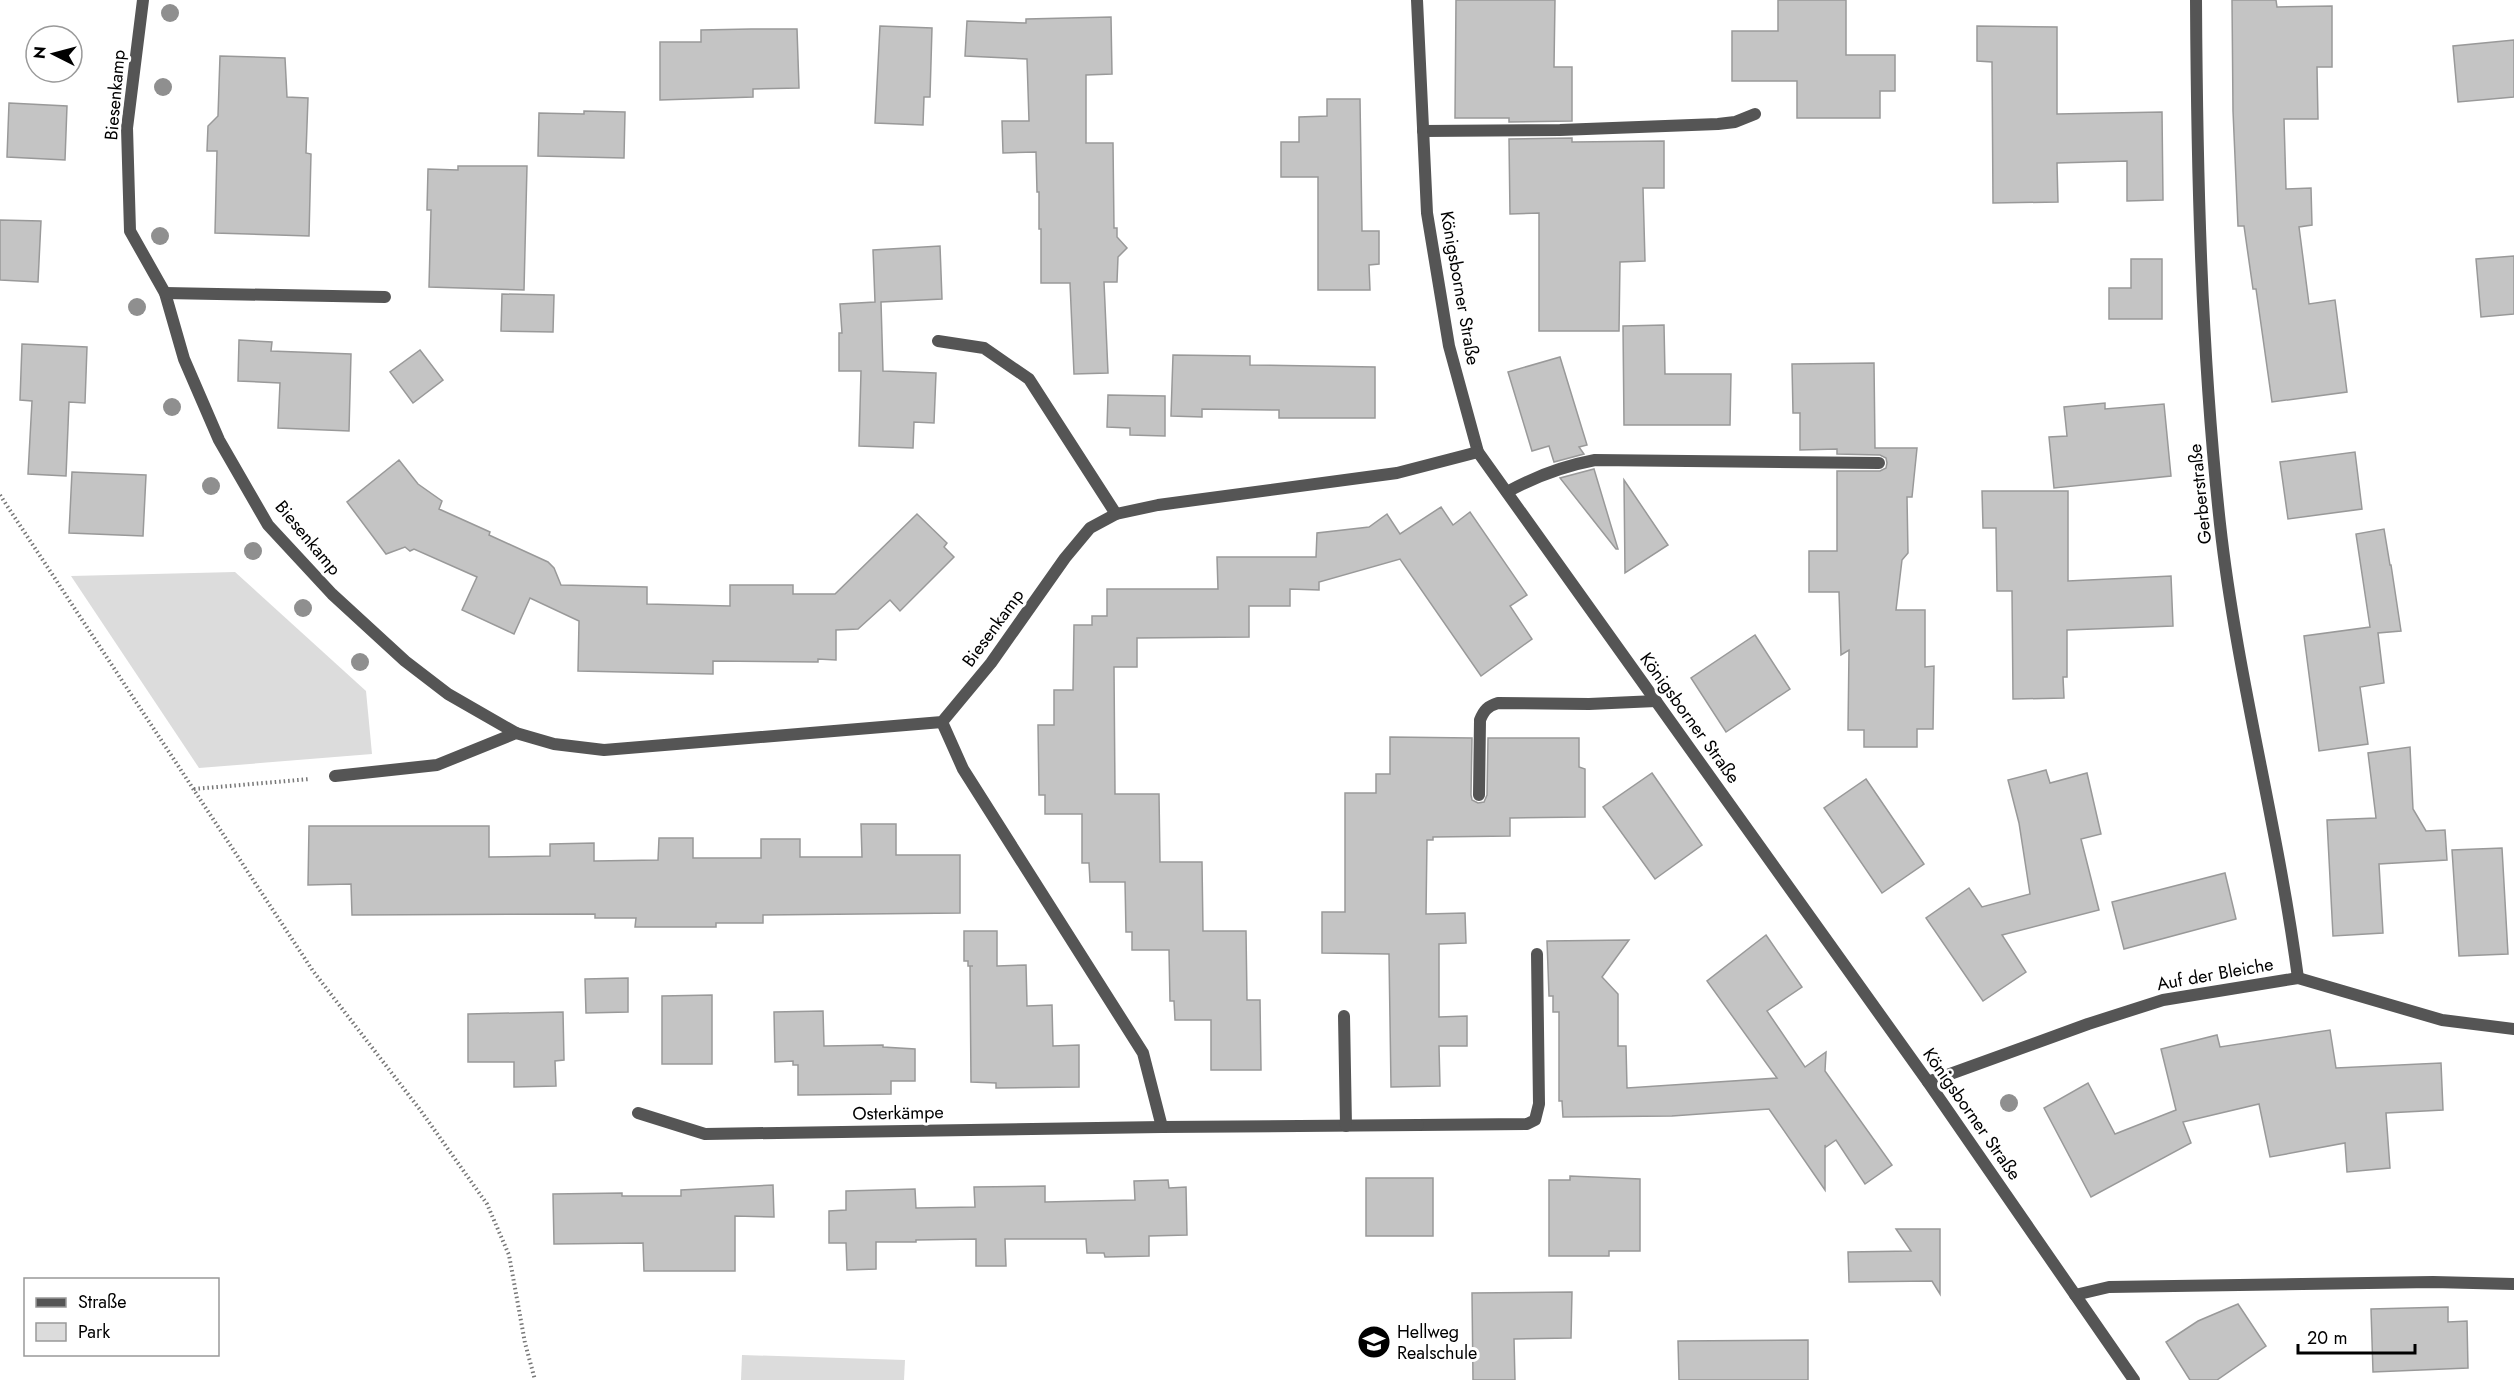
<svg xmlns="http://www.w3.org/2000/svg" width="2514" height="1380" font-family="Jost,sans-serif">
<rect width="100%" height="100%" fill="#fff"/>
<g fill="#dcdcdc">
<path d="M 235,572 L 366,691 L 372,754 L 199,768 L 71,576 Z"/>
<path d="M 742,1355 L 905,1360 L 904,1380 L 741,1380 Z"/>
</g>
<g fill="#c4c4c4" stroke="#999" stroke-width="1.5">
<path d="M 1456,0 L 1555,0 L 1554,67 L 1572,67 L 1572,121 L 1509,122 L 1509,118 L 1455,118 Z"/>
<path d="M 1778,0 L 1846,0 L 1846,55 L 1895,55 L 1895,91 L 1880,91 L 1880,118 L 1797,118 L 1797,81 L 1732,81 L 1732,31 L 1778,31 Z"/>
<path d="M 2232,0 L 2276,0 L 2277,7 L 2332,6 L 2332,67 L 2317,67 L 2318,119 L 2284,119 L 2286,189 L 2311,188 L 2312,225 L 2299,227 L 2309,304 L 2335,300 L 2347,392 L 2272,402 L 2256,289 L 2253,289 L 2244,226 L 2238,226 L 2233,111 Z"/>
<path d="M 1111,17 L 1112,74 L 1086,75 L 1086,143 L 1113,143 L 1114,228 L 1117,228 L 1117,237 L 1127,248 L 1118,257 L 1117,282 L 1104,282 L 1108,373 L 1074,374 L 1070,283 L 1041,283 L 1041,229 L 1039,229 L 1039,192 L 1037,192 L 1036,152 L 1003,153 L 1002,121 L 1029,121 L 1027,59 L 965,56 L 967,21 L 1026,23 L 1026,19 Z"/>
<path d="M 880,26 L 932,28 L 930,97 L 924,97 L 923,125 L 875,123 Z"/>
<path d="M 1977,26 L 2057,27 L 2057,114 L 2162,112 L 2163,200 L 2127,201 L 2127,161 L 2057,163 L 2058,202 L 1993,203 L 1992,62 L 1977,61 Z"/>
<path d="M 751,29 L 797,29 L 799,88 L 753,89 L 753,97 L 660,100 L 660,42 L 701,42 L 701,30 Z"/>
<path d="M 2514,40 L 2514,97 L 2458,102 L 2453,46 Z"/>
<path d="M 220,56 L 285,58 L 287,97 L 308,98 L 306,153 L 311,154 L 309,236 L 215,233 L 217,151 L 207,151 L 208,126 L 218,116 Z"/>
<path d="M 1327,99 L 1360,99 L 1362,231 L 1379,231 L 1379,264 L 1369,265 L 1370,290 L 1318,290 L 1318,177 L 1281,177 L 1281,142 L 1299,142 L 1299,117 L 1327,116 Z"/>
<path d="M 9,103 L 67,106 L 65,160 L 7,157 Z"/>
<path d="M 584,111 L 625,112 L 624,158 L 538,156 L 539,113 L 584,114 Z"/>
<path d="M 1572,138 L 1572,142 L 1664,141 L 1664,188 L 1643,188 L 1645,261 L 1620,262 L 1619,331 L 1539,331 L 1539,213 L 1510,214 L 1509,139 Z"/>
<path d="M 458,166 L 527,166 L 524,290 L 429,287 L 431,210 L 427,210 L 428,169 L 458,170 Z"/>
<path d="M 0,220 L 41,221 L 38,282 L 0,280 Z"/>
<path d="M 940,246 L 942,299 L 881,302 L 883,371 L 936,373 L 934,423 L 914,422 L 913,448 L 859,446 L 861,371 L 839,371 L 839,333 L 842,333 L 840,304 L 875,302 L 873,250 Z"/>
<path d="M 2514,256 L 2514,314 L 2481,317 L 2476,259 Z"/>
<path d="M 2131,259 L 2162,259 L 2162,319 L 2109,319 L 2109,288 L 2131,288 Z"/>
<path d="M 502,294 L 554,295 L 553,332 L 501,331 Z"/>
<path d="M 1664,325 L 1665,374 L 1731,374 L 1730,425 L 1624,425 L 1623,326 Z"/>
<path d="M 239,340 L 272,342 L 271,351 L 351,354 L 349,431 L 278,428 L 280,383 L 238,381 Z"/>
<path d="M 22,344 L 87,347 L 85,403 L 69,402 L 66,476 L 28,474 L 32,401 L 20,400 Z"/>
<path d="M 420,350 L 443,380 L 413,403 L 390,372 Z"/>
<path d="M 1173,355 L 1250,356 L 1250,365 L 1375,367 L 1375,418 L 1279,418 L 1279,410 L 1202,409 L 1202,417 L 1171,416 Z"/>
<path d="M 1560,357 L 1587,445 L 1579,447 L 1584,454 L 1554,462 L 1549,446 L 1532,451 L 1508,372 Z"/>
<path d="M 1874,363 L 1875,448 L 1917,448 L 1912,497 L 1907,497 L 1908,553 L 1902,560 L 1896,610 L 1925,610 L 1925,667 L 1934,666 L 1933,729 L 1917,729 L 1917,747 L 1864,747 L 1864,730 L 1848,730 L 1849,650 L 1841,655 L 1839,592 L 1809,592 L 1809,551 L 1837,551 L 1837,471 L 1880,471 L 1886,468 L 1887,463 L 1886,458 L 1880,455 L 1837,454 L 1837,449 L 1800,450 L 1800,413 L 1793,413 L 1792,364 Z"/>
<path d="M 1108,395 L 1165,396 L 1165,436 L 1130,435 L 1130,428 L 1107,427 Z"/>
<path d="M 2105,403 L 2105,409 L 2164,404 L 2171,476 L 2054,488 L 2049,437 L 2067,436 L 2064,407 Z"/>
<path d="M 2355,452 L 2362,509 L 2288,519 L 2280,462 Z"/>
<path d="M 399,460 L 418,484 L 442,501 L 439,509 L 490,532 L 489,535 L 548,562 L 554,568 L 561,585 L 647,587 L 647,604 L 730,606 L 730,585 L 793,585 L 793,594 L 835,594 L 917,514 L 947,543 L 944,547 L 954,557 L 900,611 L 890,600 L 858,629 L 836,630 L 836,660 L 818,659 L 818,662 L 713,661 L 713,674 L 578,671 L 579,621 L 530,598 L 514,634 L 462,610 L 477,577 L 414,549 L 410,551 L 405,547 L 386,554 L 347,502 Z"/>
<path d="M 1594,469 L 1618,549 L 1616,549 L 1560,478 Z"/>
<path d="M 72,472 L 146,475 L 143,536 L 69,533 Z"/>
<path d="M 1624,480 L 1668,545 L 1625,573 Z"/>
<path d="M 1982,491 L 2068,491 L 2068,581 L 2171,576 L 2173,626 L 2067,630 L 2067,677 L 2063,677 L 2064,698 L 2013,699 L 2012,591 L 1997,591 L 1996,528 L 1983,528 Z"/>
<path d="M 1441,507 L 1453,525 L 1470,512 L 1527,595 L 1510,606 L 1532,639 L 1481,676 L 1400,559 L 1319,582 L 1319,590 L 1290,589 L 1290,606 L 1249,606 L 1249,637 L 1137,638 L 1137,667 L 1114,667 L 1115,794 L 1159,794 L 1160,862 L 1202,862 L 1203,931 L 1246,931 L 1247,1000 L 1260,1000 L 1261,1070 L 1211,1070 L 1211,1020 L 1175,1020 L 1174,1001 L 1170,1001 L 1169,950 L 1132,950 L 1132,932 L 1126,932 L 1125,882 L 1090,882 L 1089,863 L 1082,863 L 1082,814 L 1045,814 L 1045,795 L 1039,795 L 1038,725 L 1054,725 L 1054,690 L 1073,690 L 1074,625 L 1092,625 L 1092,616 L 1107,616 L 1107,589 L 1218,589 L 1217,557 L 1316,557 L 1317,533 L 1369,527 L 1387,514 L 1400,534 Z"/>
<path d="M 2384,529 L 2390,565 L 2391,565 L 2401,631 L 2378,633 L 2384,683 L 2360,687 L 2368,744 L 2319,751 L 2304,636 L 2370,627 L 2356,534 Z"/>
<path d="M 1755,635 L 1790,689 L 1726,732 L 1691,678 Z"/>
<path d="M 1390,737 L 1472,738 L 1471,795 L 1472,800 L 1478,803 L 1484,802 L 1487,795 L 1488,738 L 1579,738 L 1579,767 L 1585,769 L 1585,817 L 1510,818 L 1510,836 L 1433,837 L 1433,840 L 1427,840 L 1426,914 L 1465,913 L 1466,943 L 1439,944 L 1439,1017 L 1467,1016 L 1467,1046 L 1439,1046 L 1440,1086 L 1391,1087 L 1389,954 L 1322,953 L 1322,912 L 1345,912 L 1345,793 L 1376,793 L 1376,774 L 1390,774 Z"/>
<path d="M 2410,747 L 2413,809 L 2426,831 L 2445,830 L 2447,860 L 2379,864 L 2383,933 L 2333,936 L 2327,820 L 2376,818 L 2368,753 Z"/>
<path d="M 2046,770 L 2050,783 L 2087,773 L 2101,834 L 2081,839 L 2099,910 L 2002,935 L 2026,972 L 1983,1001 L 1926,918 L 1969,888 L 1982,907 L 2030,894 L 2019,823 L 2008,780 Z"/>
<path d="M 1652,773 L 1702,845 L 1655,879 L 1603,807 Z"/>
<path d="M 1866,779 L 1924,864 L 1882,893 L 1824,808 Z"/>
<path d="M 861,824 L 896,824 L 896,855 L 960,855 L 960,913 L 763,915 L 763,923 L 716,923 L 716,927 L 635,927 L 636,918 L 595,918 L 595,914 L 352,915 L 351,884 L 308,885 L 309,826 L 489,826 L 489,857 L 550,856 L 550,844 L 594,843 L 594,861 L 658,860 L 659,838 L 693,838 L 693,858 L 761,858 L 761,839 L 800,839 L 800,857 L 862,857 Z"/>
<path d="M 2502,848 L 2508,954 L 2459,956 L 2452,850 Z"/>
<path d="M 2225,873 L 2236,919 L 2124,949 L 2112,902 Z"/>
<path d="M 964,931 L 997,931 L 997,966 L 1026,965 L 1027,1006 L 1052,1005 L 1053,1046 L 1079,1045 L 1079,1087 L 996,1088 L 996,1083 L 971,1082 L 970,966 L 973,966 L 968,966 L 968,961 L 964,961 Z"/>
<path d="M 1766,935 L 1802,987 L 1767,1011 L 1805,1067 L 1826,1052 L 1825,1071 L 1892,1165 L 1865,1184 L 1836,1140 L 1826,1147 L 1825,1145 L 1825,1190 L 1769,1109 L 1672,1116 L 1563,1117 L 1562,1101 L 1559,1101 L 1559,1012 L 1553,1012 L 1553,996 L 1549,996 L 1547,941 L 1629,940 L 1602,977 L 1618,994 L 1618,1046 L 1626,1046 L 1627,1088 L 1777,1078 L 1707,981 Z"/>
<path d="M 628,978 L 628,1012 L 586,1013 L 585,979 Z"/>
<path d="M 712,995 L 712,1064 L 662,1064 L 662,996 Z"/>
<path d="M 823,1011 L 824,1046 L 883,1045 L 883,1047 L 915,1049 L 915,1081 L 891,1081 L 891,1094 L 798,1095 L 798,1065 L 793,1065 L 793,1061 L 775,1062 L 774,1012 Z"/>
<path d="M 563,1012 L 564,1060 L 555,1061 L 556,1086 L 514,1087 L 514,1062 L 468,1062 L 468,1014 Z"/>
<path d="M 2330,1030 L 2336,1068 L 2441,1063 L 2443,1110 L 2386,1113 L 2390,1168 L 2347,1172 L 2345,1143 L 2270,1157 L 2259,1104 L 2183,1122 L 2191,1143 L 2091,1197 L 2044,1108 L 2088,1083 L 2115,1134 L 2176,1110 L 2161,1049 L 2217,1035 L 2220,1047 Z"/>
<path d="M 1570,1176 L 1640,1179 L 1640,1251 L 1609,1251 L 1609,1256 L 1549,1256 L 1549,1180 L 1570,1180 Z"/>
<rect x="1366" y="1178" width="67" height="58"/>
<path d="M 1168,1180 L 1169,1188 L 1186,1187 L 1187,1235 L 1149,1236 L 1149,1256 L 1105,1257 L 1104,1253 L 1087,1253 L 1086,1239 L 1005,1239 L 1006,1266 L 976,1266 L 976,1239 L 916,1240 L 916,1242 L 876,1242 L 876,1269 L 847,1270 L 846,1243 L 829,1243 L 829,1211 L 846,1210 L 846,1191 L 915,1189 L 916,1208 L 975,1207 L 974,1187 L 1045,1186 L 1045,1202 L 1135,1200 L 1134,1181 Z"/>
<path d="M 773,1185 L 774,1217 L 735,1216 L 735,1271 L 644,1271 L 643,1243 L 554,1244 L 553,1194 L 622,1193 L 622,1196 L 681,1196 L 681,1190 Z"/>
<path d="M 1896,1229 L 1940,1229 L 1940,1294 L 1932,1281 L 1849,1282 L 1848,1252 L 1911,1251 Z"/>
<path d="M 1572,1292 L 1571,1338 L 1514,1339 L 1515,1380 L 1473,1380 L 1472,1293 Z"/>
<path d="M 2238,1304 L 2266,1346 L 2217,1380 L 2190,1380 L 2166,1342 L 2198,1321 Z"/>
<path d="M 2448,1307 L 2448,1322 L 2467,1321 L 2468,1368 L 2373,1372 L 2371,1309 Z"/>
<path d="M 1808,1340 L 1808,1380 L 1679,1380 L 1678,1341 Z"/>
</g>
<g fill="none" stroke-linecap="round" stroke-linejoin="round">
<g stroke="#777" stroke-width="4" stroke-dasharray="1.5 3" stroke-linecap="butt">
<path d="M 0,495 L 313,971 L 421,1111 L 487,1204 L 509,1255 L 525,1343 L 535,1380"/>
<path d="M 194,789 L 310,779"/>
</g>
<g stroke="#555" stroke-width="12">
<path d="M 1423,131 L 1560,130 L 1718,124 L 1735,122 L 1755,114"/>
<path d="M 938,341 L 984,348 L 1029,379 L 1116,514"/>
<path d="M 1507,492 C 1536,476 1563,466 1595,460 L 1879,463"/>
<path d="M 1479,795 L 1480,720 C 1484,710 1488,706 1498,703 L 1589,704 L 1656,701"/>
<path d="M 1418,1125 L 1527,1124 L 1535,1120 L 1539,1104 L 1537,954"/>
<path d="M 2075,1295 L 2109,1287 L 2433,1282 L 2514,1284"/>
</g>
<g stroke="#555" stroke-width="12">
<path d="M 143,0 L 127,128 L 130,231 L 165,293 L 184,359 L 219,440 L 268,525 L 332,594 L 405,661 L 448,694 L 516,733"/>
<path d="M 1417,0 L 1427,213 L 1449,346 L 1478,452 L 1928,1082 L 2134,1380"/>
<path d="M 2196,0 C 2197,175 2201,350 2220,524 C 2237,677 2278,826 2298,978"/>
<path d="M 165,293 L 385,297"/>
<path d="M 942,722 L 963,769 L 1143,1053 L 1162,1127 L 1418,1125"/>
<path d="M 335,776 L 437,765 L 516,733 L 554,744 L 604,750 L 942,722 L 991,663 L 1065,558 L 1090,528 L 1116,514 L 1158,505 L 1397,473 L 1478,452"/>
<path d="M 1344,1016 L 1346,1126"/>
<path d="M 1928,1082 L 2088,1024 L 2163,1000 L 2298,978 L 2442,1020 L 2514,1029"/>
<path d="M 638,1113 L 705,1134 L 1162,1127"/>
</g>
</g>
<g fill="#8f8f8f">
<circle cx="170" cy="13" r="9"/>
<circle cx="163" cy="87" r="9"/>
<circle cx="160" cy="236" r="9"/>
<circle cx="137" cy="307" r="9"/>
<circle cx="172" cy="407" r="9"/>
<circle cx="211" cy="486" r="9"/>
<circle cx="253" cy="551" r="9"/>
<circle cx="303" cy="608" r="9"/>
<circle cx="360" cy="662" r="9"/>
<circle cx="2009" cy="1103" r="9"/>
</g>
<defs>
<symbol id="school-disc" viewBox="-11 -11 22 22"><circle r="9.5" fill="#000" stroke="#fff"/><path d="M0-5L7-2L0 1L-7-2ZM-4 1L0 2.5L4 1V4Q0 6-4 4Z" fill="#fff"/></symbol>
</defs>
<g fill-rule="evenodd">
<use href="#school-disc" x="1355" y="1323" width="38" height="38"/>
</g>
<g text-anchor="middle" stroke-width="6" stroke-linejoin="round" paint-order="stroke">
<g font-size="18" fill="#000" stroke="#fff">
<text transform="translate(115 95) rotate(-85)" y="6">Biesenkamp</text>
<text transform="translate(1460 288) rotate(80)" y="6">Königsborner Straße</text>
<text transform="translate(2200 494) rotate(-96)" y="6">Gerberstraße</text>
<text transform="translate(308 538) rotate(50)" y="6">Biesenkamp</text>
<text transform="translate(993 628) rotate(-54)" y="6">Biesenkamp</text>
<text transform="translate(1690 718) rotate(54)" y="6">Königsborner Straße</text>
<text transform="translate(2215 974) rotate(-10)" y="6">Auf der Bleiche</text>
<text transform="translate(898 1113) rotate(-1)" y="6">Osterkämpe</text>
<text transform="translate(1972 1114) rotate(55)" y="6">Königsborner Straße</text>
</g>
<g font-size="18" fill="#000" stroke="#fff" text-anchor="start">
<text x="1397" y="1338">Hellweg<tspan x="1397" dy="21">Realschule</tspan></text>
</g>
</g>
<rect x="24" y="1278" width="195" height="78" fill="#ffffff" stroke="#999999" stroke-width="1.5"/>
<rect x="36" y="1298" width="30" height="9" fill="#555555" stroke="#999999" stroke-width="1.5"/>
<text x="78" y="1308" font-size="18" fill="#000000">Straße</text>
<rect x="36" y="1323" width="30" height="18" fill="#dcdcdc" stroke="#999999" stroke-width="1.5"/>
<text x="78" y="1338" font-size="18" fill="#000000">Park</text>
<g transform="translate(54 54) rotate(276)"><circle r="28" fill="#ffffff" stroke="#999999" stroke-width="1.5"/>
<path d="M0-4.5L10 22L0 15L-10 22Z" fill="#000000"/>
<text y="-9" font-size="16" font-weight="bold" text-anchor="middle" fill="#000000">N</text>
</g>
<path d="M2298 1344v9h117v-9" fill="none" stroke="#000000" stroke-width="3"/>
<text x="2307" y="1344" font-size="18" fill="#000000" stroke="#ffffff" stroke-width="4.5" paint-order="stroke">20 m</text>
</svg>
